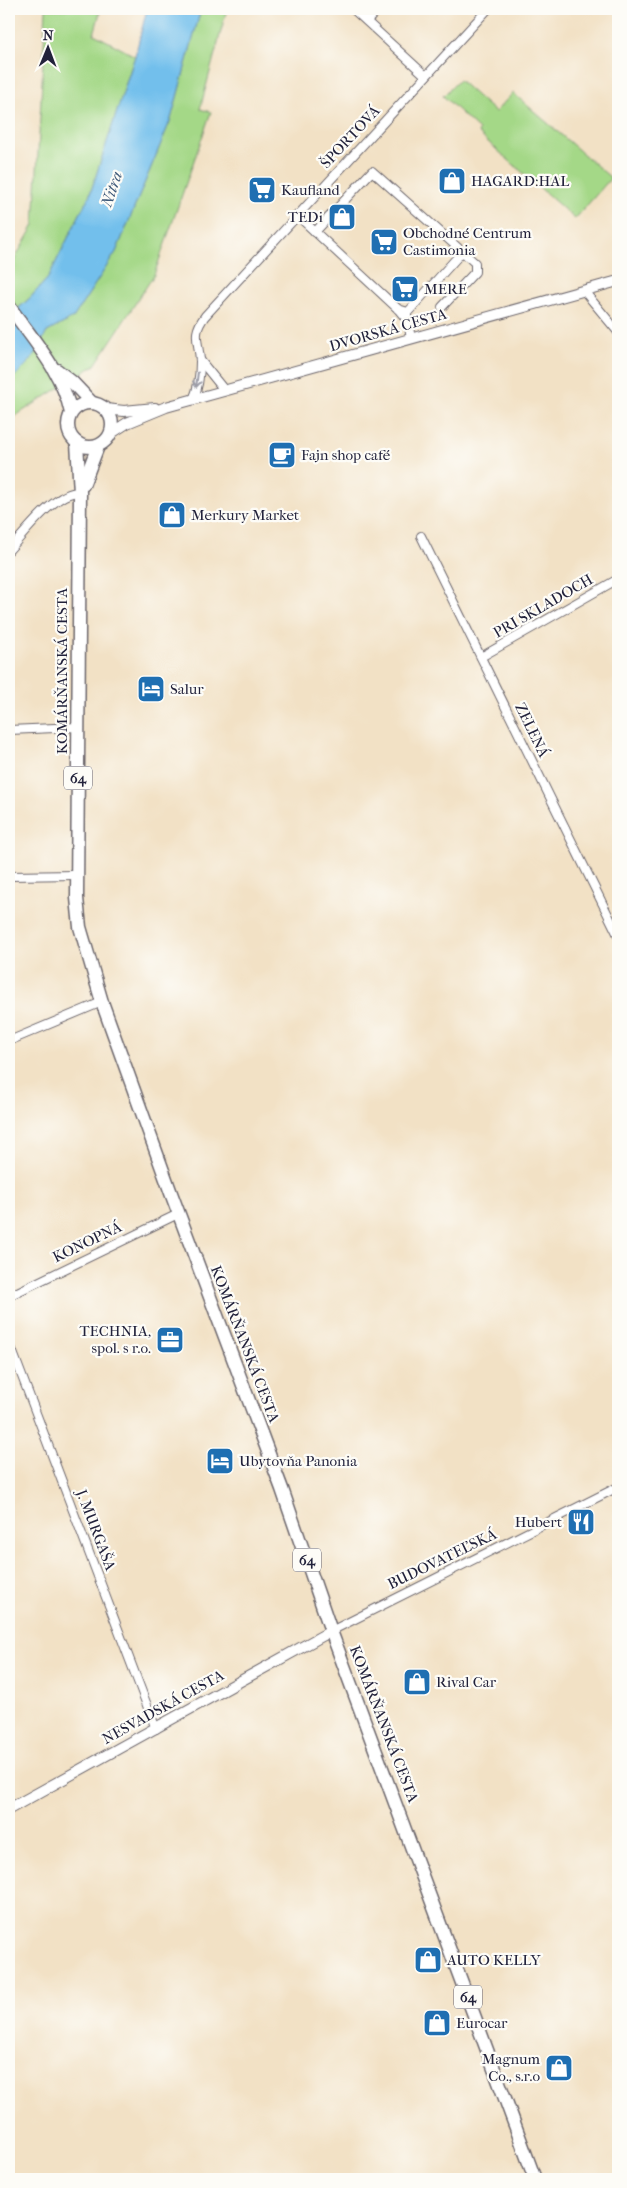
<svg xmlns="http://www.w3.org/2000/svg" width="627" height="2188" font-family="'IM FELL French Canon',serif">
<rect width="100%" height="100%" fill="#fdfcf7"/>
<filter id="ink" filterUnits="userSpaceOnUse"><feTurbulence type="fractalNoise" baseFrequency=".02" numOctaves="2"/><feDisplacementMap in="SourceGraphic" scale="10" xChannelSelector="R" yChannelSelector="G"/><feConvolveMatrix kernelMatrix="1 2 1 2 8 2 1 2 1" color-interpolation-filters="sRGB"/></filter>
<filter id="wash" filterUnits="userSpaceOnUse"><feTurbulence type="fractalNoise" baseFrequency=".0096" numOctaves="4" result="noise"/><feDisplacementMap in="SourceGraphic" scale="20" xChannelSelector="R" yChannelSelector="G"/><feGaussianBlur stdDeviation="1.12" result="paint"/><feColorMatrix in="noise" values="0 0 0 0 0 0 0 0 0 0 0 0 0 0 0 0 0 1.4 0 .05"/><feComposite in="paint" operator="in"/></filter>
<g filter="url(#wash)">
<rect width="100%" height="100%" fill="#f2e1c5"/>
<g fill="#a4d887" stroke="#637d61">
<path d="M 46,9 L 101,9 L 94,34 L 135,56 L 90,194 L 48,278 L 30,298 L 9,316 L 9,269 L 34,225 Z"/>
<path d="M 201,9 L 227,9 L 200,109 L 211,112 L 154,275 L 95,365 L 9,420 L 9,382 L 31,360 L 47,332 L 73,318 L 116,252 L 171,119 Z"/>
<path d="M 459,80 L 495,112 L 513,93 L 611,178 L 575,219 L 478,133 L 479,130 L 443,96 Z"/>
</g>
<path fill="#72bfec" stroke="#4a7094" d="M 147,9 L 201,9 L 171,119 L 116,252 L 73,318 L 47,332 L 31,360 L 9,382 L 9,317 L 30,298 L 48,278 L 90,194 L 135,56 Z"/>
</g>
<g filter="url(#ink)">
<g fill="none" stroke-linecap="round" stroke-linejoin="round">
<defs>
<g id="minor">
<path d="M 353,9 L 426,76"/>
<path d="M 367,21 L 379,9"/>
<path d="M 297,215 L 398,309 L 407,320"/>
<path d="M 315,232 L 372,171 L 475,263 L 475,272 L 442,307"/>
<path d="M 584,291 L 618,332"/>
<path d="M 398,309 L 408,312 L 462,252"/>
<path d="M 407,316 L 411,339"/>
<path d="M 200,360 L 225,391"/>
<path d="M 193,400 C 198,389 200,373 200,361 C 199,340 191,335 205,316 L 488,9"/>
<path d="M 421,536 L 618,935"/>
<path d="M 9,550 C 25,533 55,491 80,492"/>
<path d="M 481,657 L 618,579"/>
<path d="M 9,730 L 78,727"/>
<path d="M 9,876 L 77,875"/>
<path d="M 9,1041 L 102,1002"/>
<path d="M 9,1296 L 178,1214"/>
<path d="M 9,1342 L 156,1729"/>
<path d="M 331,1631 L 618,1487"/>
</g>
<g id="tertiary">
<path d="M 106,409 L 124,411 L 155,408"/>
<path d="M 110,434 L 127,423 L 166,407 L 618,281"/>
<path d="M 9,1809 L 331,1631"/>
</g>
<g id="primary">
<path d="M 9,306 C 33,340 62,371 71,413"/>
<path d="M 57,370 L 72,382 L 91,402"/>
<circle cx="90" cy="425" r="22"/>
<path d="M 77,443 L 80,492 L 77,898 L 80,927 L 102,1002 L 171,1193 L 282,1489 L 331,1631 L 535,2179"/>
<path d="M 83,485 L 98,446"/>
</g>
</defs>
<use href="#minor" stroke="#6b656b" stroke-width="10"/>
<use href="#tertiary" stroke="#6b656b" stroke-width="12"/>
<use href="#primary" stroke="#6b656b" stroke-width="15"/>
<use href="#minor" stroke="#fff" stroke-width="8"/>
<use href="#tertiary" stroke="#fff" stroke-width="10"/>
<use href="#primary" stroke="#fff" stroke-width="12"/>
</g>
<defs><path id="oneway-shaft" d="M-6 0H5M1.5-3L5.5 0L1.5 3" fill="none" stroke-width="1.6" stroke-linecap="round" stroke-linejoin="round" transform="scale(1.25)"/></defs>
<use stroke="#9c9ca7" href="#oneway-shaft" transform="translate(197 380) rotate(97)"/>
</g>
<defs>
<symbol id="shop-square" viewBox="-11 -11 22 22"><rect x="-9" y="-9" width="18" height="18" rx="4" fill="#1f6fb2" stroke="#fdfcf7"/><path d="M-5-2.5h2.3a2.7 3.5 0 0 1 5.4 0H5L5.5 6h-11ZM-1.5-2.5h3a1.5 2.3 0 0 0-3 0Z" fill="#fff"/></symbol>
<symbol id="supermarket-square" viewBox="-11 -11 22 22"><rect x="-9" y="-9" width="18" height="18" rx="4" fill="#1f6fb2" stroke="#fdfcf7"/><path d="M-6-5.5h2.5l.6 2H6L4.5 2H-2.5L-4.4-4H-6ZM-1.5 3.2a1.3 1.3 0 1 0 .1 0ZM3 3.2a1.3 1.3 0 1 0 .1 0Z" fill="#fff"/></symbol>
<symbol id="cafe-square" viewBox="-11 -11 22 22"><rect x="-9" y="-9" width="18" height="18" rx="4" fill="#1f6fb2" stroke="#fdfcf7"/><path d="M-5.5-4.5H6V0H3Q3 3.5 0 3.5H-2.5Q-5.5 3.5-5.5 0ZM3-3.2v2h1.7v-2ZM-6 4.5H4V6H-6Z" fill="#fff"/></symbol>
<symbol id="hotel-square" viewBox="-11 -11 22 22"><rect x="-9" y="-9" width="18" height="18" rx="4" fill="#1f6fb2" stroke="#fdfcf7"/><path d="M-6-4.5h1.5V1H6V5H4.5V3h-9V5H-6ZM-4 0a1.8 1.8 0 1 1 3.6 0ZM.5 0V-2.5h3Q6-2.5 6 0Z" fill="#fff"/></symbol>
<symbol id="office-square" viewBox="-11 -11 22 22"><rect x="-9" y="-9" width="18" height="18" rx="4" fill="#1f6fb2" stroke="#fdfcf7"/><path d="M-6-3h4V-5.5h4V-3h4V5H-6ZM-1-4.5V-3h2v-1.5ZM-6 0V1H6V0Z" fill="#fff"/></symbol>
<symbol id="restaurant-square" viewBox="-11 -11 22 22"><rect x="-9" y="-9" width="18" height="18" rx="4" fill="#1f6fb2" stroke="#fdfcf7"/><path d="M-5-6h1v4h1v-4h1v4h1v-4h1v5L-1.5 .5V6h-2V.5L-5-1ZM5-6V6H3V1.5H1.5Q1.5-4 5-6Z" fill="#fff"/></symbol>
</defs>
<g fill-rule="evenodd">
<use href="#shop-square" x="436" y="165" width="32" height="32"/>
<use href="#supermarket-square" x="246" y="174" width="32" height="32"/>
<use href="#shop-square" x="326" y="201" width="32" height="32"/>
<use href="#supermarket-square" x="368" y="226" width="32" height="32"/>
<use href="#supermarket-square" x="389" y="273" width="32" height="32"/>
<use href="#cafe-square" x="266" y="439" width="32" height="32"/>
<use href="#shop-square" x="156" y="499" width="32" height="32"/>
<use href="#hotel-square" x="135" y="673" width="32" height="32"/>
<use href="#office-square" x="154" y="1324" width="32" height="32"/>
<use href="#hotel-square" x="204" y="1445" width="32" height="32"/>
<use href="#restaurant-square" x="565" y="1506" width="32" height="32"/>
<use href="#shop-square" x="401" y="1666" width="32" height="32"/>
<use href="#shop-square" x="412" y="1944" width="32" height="32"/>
<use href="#shop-square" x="421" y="2007" width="32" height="32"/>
<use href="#shop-square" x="543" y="2052" width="32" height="32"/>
</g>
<g text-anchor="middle" stroke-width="4.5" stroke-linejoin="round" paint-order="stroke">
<g fill="#fdfcf7" stroke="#646373" stroke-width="1">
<rect x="64" y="766.5" width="28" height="23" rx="4"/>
<rect x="293" y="1548.5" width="28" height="23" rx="4"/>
<rect x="454" y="1985.5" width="28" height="23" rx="4"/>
</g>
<g font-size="14" font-weight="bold" fill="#22223b">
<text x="78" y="783">64</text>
<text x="307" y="1565">64</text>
<text x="468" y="2002">64</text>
</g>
<g font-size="15" fill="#22223b" stroke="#fdfcf7">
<text transform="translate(350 137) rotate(-47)" y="5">ŠPORTOVÁ</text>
<text transform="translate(388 330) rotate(-16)" y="5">DVORSKÁ CESTA</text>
<text transform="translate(543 606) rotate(-30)" y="5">PRI SKLADOCH</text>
<text transform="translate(62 671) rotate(-90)" y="5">KOMÁRŇANSKÁ CESTA</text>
<text transform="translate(532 730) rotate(64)" y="5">ZELENÁ</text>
<text transform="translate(87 1242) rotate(-26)" y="5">KONOPNÁ</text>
<text transform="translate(245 1344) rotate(69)" y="5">KOMÁRŇANSKÁ CESTA</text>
<text transform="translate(96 1530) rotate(69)" y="5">J. MURGAŠA</text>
<text transform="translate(442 1559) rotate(-26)" y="5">BUDOVATEĽSKÁ</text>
<text transform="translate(163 1707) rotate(-29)" y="5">NESVADSKÁ CESTA</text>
<text transform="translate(384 1724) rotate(69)" y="5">KOMÁRŇANSKÁ CESTA</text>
</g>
<g font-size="15" fill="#22223b" stroke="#fdfcf7" text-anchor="start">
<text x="471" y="186">HAGARD:HAL</text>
<text x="281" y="195">Kaufland</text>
<text x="323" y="222" text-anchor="end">TEDi</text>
<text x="403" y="238">Obchodné Centrum<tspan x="403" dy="17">Castimonia</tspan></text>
<text x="424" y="294">MERE</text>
<text x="301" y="460">Fajn shop café</text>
<text x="191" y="520">Merkury Market</text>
<text x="170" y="694">Salur</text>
<text x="151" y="1336" text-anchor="end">TECHNIA,<tspan x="151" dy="17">spol. s r.o.</tspan></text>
<text x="239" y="1466">Ubytovňa Panonia</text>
<text x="562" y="1527" text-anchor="end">Hubert</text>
<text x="436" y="1687">Rival Car</text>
<text x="447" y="1965">AUTO KELLY</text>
<text x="456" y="2028">Eurocar</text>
<text x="540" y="2064" text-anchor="end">Magnum<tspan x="540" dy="17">Co., s.r.o</tspan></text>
</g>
<g font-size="16" font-style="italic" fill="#3e5979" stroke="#fdfcf7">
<text transform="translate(111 189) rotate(-71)" y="6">Nitra</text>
</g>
</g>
<rect width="627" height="2188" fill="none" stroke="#fdfcf7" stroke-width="30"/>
<g transform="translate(48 48) rotate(1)" stroke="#fdfcf7" stroke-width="4" paint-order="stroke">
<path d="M0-4L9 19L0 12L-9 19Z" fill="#22223b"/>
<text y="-8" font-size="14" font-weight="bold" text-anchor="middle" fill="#22223b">N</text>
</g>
</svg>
